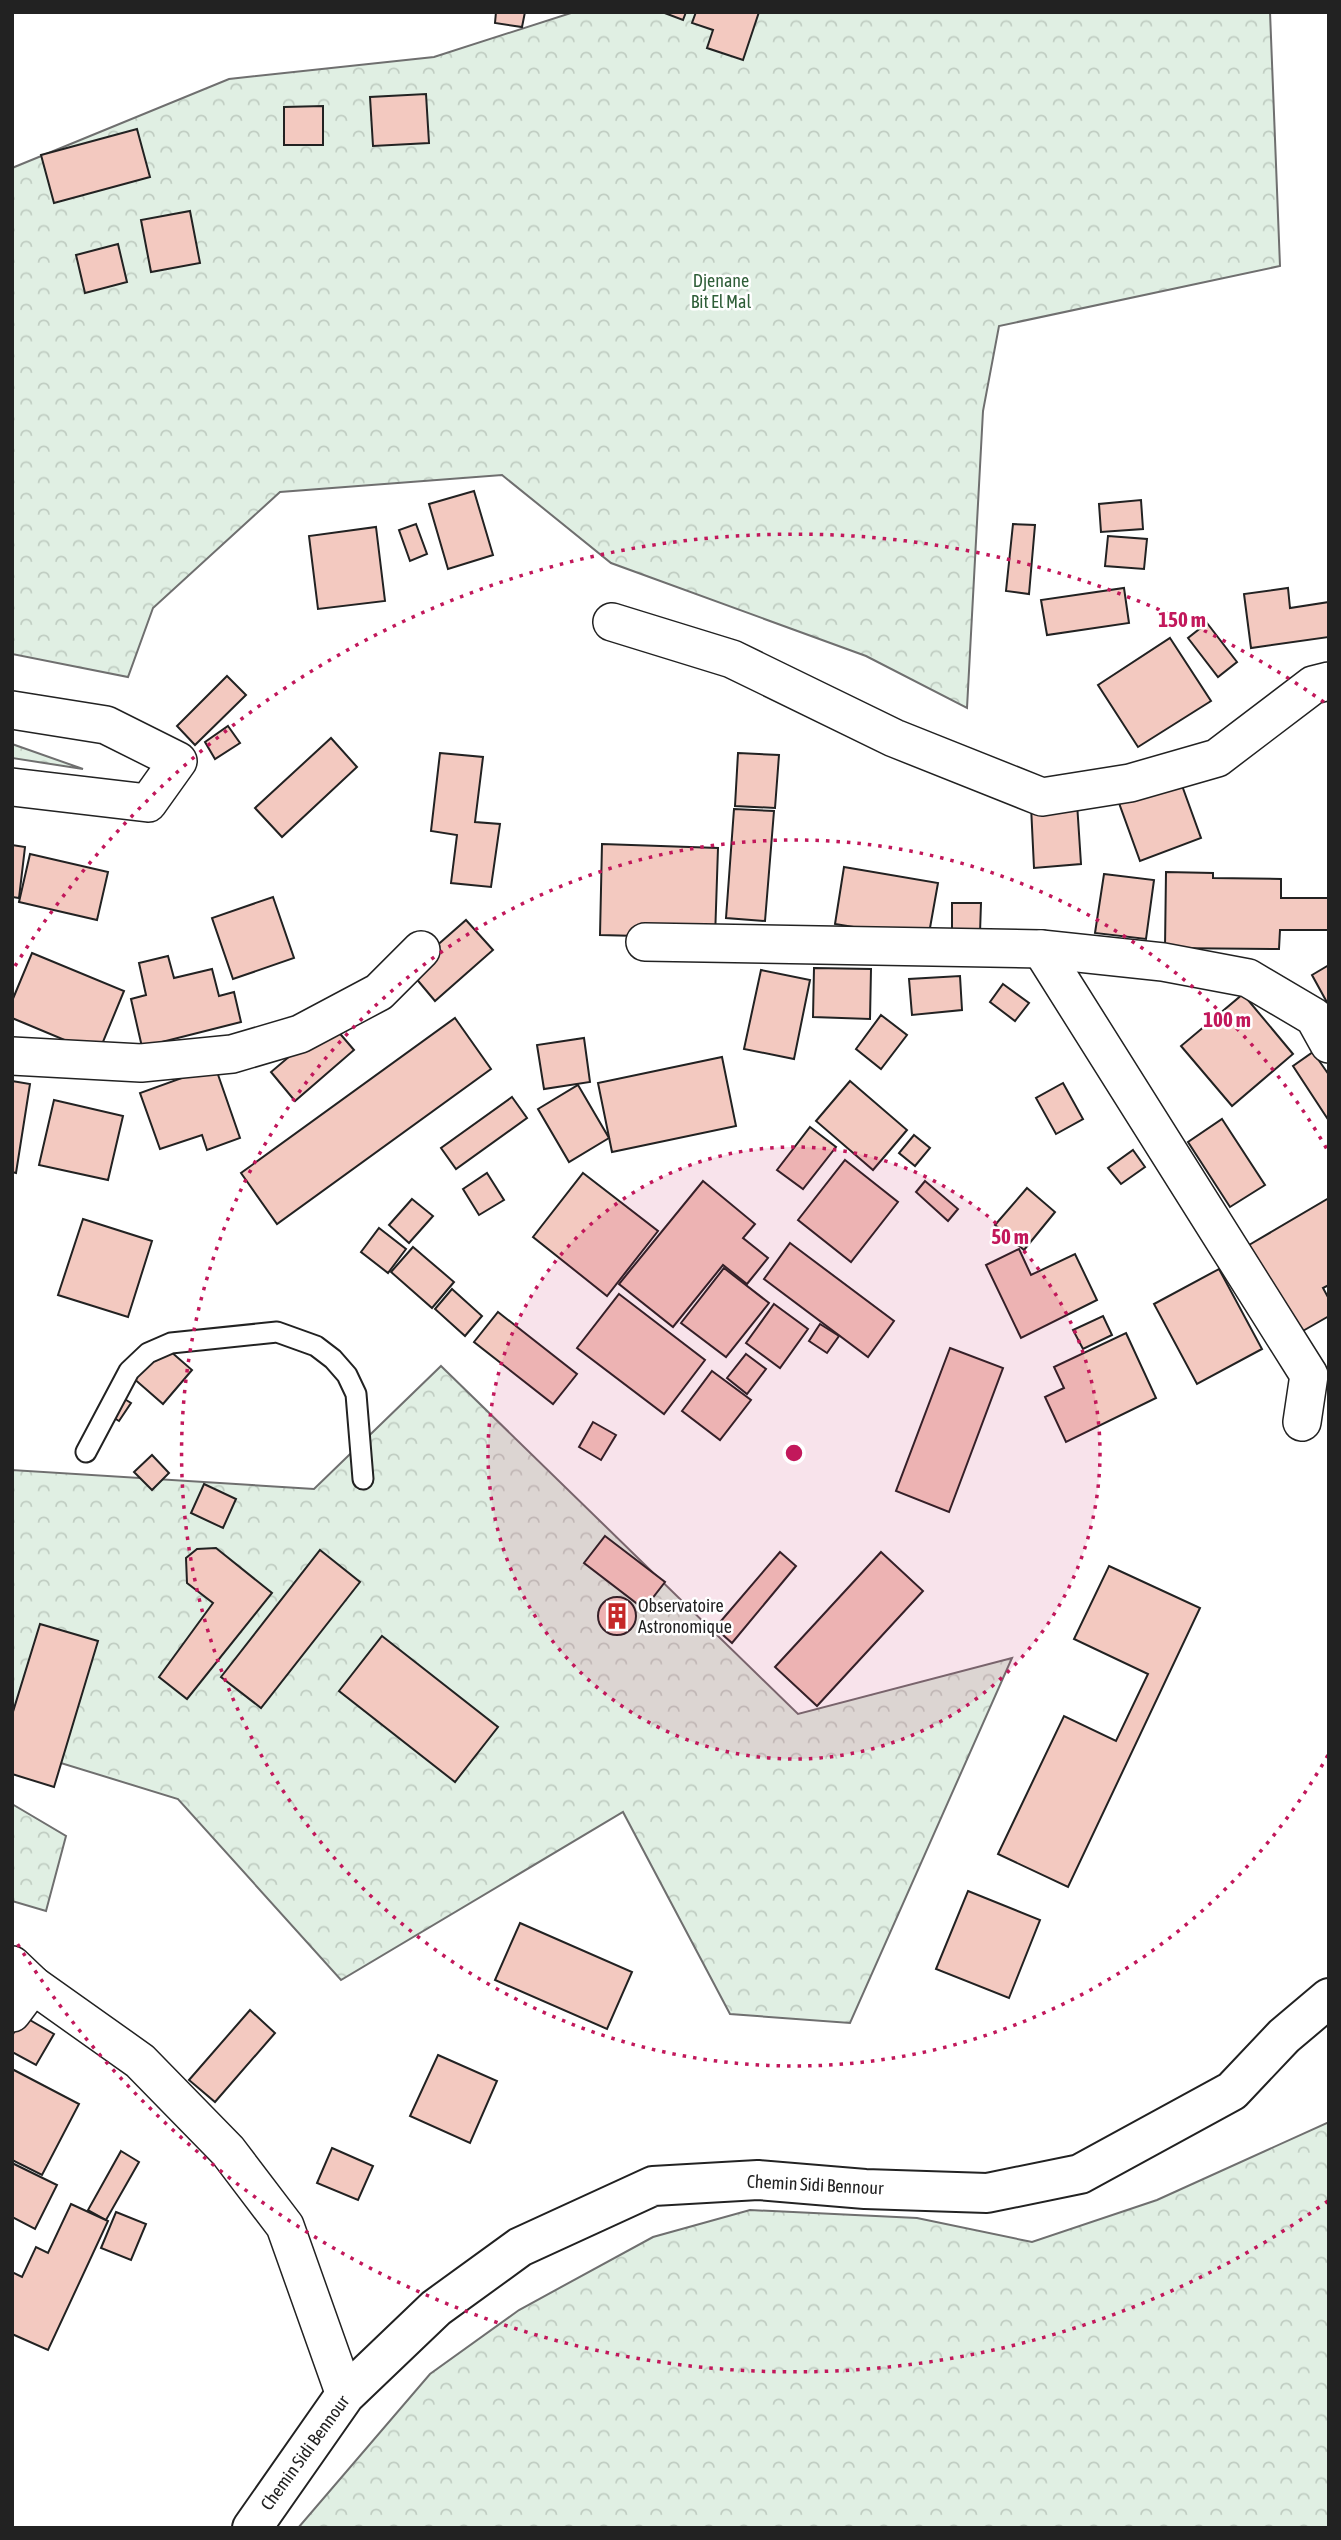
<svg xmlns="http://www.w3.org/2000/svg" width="1341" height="2540" font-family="'Asap Condensed',sans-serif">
<defs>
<pattern id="forest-crowns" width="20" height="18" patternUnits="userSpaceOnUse" patternTransform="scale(1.75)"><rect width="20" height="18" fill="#e0efe3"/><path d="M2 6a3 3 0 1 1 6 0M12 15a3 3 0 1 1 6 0" fill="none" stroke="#c0cdc2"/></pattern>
</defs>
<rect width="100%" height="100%" fill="#fff"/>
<g fill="url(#forest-crowns)" stroke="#6f6f6f" stroke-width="2">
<path d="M 574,12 L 1270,12 L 1280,266 L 999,326 L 983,411 L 967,708 L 866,656 L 611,563 L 502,475 L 280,492 L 153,608 L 128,677 L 12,654 L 12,168 L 229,79 L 434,57 Z"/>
<path d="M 12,744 L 83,769 L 12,758 Z"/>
<path d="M 441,1366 L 798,1714 L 1012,1658 L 850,2023 L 730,2014 L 623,1812 L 341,1980 L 178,1799 L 12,1748 L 12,1470 L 314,1489 Z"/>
<path d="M 12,1804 L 66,1836 L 46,1911 L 12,1901 Z"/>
<path d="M 1329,2122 L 1329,2528 L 298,2528 L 430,2374 L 519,2310 L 653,2237 L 750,2210 L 917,2218 L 1032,2242 L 1157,2200 Z"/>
</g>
<g fill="#f3c9c0" stroke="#222" stroke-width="2">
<path d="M 496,12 L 525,12 L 522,27 L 495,23 Z"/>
<path d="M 662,12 L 686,12 L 683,20 Z"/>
<path d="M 696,12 L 759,12 L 743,60 L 707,48 L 713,30 L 692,23 Z"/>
<path d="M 426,94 L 429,143 L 373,146 L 370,97 Z"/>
<path d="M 323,106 L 323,145 L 284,145 L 284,107 Z"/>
<path d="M 137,129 L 150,177 L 54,203 L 41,155 Z"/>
<path d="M 190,211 L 200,263 L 151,272 L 141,220 Z"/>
<path d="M 118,244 L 127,282 L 85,293 L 76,255 Z"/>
<path d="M 474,491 L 493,555 L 448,569 L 429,504 Z"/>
<path d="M 1141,500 L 1143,529 L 1101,532 L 1099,504 Z"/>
<path d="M 416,524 L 427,554 L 410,561 L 399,530 Z"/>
<path d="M 1013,524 L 1035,525 L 1029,594 L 1006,591 Z"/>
<path d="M 376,527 L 385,601 L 318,609 L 309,536 Z"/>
<path d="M 1108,536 L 1147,539 L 1144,569 L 1105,566 Z"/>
<path d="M 1124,588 L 1129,623 L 1047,635 L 1041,600 Z"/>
<path d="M 1288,588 L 1290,608 L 1329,602 L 1329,637 L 1251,648 L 1244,594 Z"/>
<path d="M 1207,623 L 1237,662 L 1218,677 L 1188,638 Z"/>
<path d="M 1170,638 L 1211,701 L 1138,747 L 1098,685 Z"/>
<path d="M 227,676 L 246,695 L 195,745 L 177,726 Z"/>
<path d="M 228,726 L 240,743 L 215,759 L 205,742 Z"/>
<path d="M 331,738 L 357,767 L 282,837 L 255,808 Z"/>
<path d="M 440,753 L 483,757 L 475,822 L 500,824 L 491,887 L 451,883 L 457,835 L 431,831 Z"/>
<path d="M 738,753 L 779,755 L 775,808 L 735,806 Z"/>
<path d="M 1180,780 L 1201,838 L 1140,861 L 1119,803 Z"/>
<path d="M 1077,803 L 1081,864 L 1034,868 L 1031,806 Z"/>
<path d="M 734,809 L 774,811 L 765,921 L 726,918 Z"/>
<path d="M 602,844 L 718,848 L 715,938 L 600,935 Z"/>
<path d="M 12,845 L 25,847 L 19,898 L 12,897 Z"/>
<path d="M 30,854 L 108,872 L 97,920 L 19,902 Z"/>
<path d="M 844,867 L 938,883 L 928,939 L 835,924 Z"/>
<path d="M 1166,872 L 1213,873 L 1213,878 L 1281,879 L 1281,898 L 1329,898 L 1329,930 L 1280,930 L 1279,949 L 1165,948 Z"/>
<path d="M 1104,874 L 1154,880 L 1146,939 L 1095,933 Z"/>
<path d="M 273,897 L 294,958 L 233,979 L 212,918 Z"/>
<path d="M 952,903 L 981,903 L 980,933 L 952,932 Z"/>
<path d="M 466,920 L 493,950 L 435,1001 L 409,970 Z"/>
<path d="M 32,953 L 124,991 L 98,1054 L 12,1018 L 12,1001 Z"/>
<path d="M 168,956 L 174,978 L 212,969 L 219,996 L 234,992 L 241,1022 L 142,1047 L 131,999 L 146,995 L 139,963 Z"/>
<path d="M 1329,965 L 1329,1006 L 1312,975 Z"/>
<path d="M 814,968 L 871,969 L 870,1019 L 813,1017 Z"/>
<path d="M 761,970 L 810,980 L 794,1059 L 744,1049 Z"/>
<path d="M 960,976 L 962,1010 L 912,1015 L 909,979 Z"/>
<path d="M 1003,984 L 1029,1003 L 1015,1021 L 990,1002 Z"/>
<path d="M 1243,994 L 1293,1054 L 1232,1106 L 1181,1046 Z"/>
<path d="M 881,1015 L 907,1035 L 881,1069 L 856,1049 Z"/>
<path d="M 455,1018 L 491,1069 L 277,1224 L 241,1173 Z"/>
<path d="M 330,1022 L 354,1050 L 295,1101 L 271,1072 Z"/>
<path d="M 584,1038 L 590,1082 L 544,1089 L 537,1045 Z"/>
<path d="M 1313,1052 L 1329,1075 L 1329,1121 L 1293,1066 Z"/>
<path d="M 722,1057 L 736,1126 L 612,1152 L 598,1083 Z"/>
<path d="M 215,1066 L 240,1138 L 207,1150 L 202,1135 L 160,1149 L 140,1093 Z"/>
<path d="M 12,1081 L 30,1084 L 16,1173 L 12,1172 Z"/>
<path d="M 850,1081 L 907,1130 L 873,1170 L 816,1121 Z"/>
<path d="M 1063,1083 L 1083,1119 L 1056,1134 L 1036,1098 Z"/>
<path d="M 578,1085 L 609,1138 L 569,1162 L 538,1109 Z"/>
<path d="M 512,1097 L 527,1118 L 456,1169 L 441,1148 Z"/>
<path d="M 54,1100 L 123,1116 L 108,1180 L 39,1165 Z"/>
<path d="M 1222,1119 L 1265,1185 L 1230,1207 L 1188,1142 Z"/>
<path d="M 810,1127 L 836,1147 L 803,1189 L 777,1170 Z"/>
<path d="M 914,1135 L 930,1148 L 915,1166 L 899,1153 Z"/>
<path d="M 1133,1150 L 1145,1167 L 1121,1184 L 1108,1168 Z"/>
<path d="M 845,1160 L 898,1202 L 851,1262 L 798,1220 Z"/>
<path d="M 487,1173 L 504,1200 L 479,1215 L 463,1189 Z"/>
<path d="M 583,1173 L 658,1231 L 607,1296 L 533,1237 Z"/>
<path d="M 703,1181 L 755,1224 L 743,1238 L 768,1258 L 747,1284 L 723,1265 L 673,1327 L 619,1284 Z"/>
<path d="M 925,1181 L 958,1209 L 948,1221 L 916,1192 Z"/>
<path d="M 1027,1188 L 1055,1212 L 1024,1250 L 995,1225 Z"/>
<path d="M 1329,1198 L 1329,1285 L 1323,1288 L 1329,1299 L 1329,1316 L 1301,1332 L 1249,1245 Z"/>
<path d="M 412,1199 L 433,1216 L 409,1243 L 389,1225 Z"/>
<path d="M 83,1219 L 152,1241 L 128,1317 L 58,1295 Z"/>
<path d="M 379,1228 L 406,1249 L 388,1273 L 361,1252 Z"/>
<path d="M 790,1243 L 894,1321 L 868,1357 L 764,1279 Z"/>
<path d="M 413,1247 L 454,1282 L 432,1308 L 391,1272 Z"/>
<path d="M 1019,1249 L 1031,1275 L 1075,1254 L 1097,1300 L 1021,1338 L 986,1265 Z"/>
<path d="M 724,1268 L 769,1303 L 726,1357 L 681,1323 Z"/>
<path d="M 1219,1269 L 1262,1349 L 1197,1384 L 1154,1304 Z"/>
<path d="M 452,1289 L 482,1316 L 465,1336 L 435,1309 Z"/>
<path d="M 619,1294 L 705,1360 L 664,1414 L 577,1348 Z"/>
<path d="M 774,1304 L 808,1329 L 780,1368 L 746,1343 Z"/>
<path d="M 498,1312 L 577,1374 L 553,1404 L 474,1342 Z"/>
<path d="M 1103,1316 L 1112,1335 L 1083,1349 L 1073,1330 Z"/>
<path d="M 820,1324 L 839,1336 L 827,1353 L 809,1341 Z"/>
<path d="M 1126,1333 L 1156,1398 L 1066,1442 L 1045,1397 L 1064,1388 L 1054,1367 Z"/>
<path d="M 162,1344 L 192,1370 L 163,1404 L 132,1377 Z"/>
<path d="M 950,1348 L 1003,1368 L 949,1512 L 896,1491 Z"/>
<path d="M 746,1354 L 766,1369 L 747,1394 L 727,1378 Z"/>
<path d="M 712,1371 L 751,1400 L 720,1440 L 682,1411 Z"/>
<path d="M 110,1390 L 131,1403 L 119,1421 L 98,1408 Z"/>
<path d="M 593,1422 L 616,1435 L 601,1460 L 579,1447 Z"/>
<path d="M 152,1455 L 169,1473 L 152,1490 L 134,1472 Z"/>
<path d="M 204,1484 L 236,1499 L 223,1528 L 191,1513 Z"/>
<path d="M 605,1536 L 665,1582 L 644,1609 L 584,1563 Z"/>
<path d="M 216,1548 L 272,1593 L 187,1699 L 159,1677 L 213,1603 L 187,1583 L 186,1558 L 197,1549 Z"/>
<path d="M 320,1550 L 360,1582 L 261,1708 L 221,1677 Z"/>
<path d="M 780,1552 L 796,1566 L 732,1643 L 715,1628 Z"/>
<path d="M 881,1552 L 923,1591 L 817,1706 L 775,1667 Z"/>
<path d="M 1109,1566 L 1200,1608 L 1068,1887 L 998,1854 L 1064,1716 L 1116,1741 L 1148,1674 L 1074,1639 Z"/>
<circle cx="617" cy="1616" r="19"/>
<path d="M 40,1624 L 98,1641 L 54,1787 L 12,1774 L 12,1715 Z"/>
<path d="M 382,1636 L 498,1727 L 455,1782 L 339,1691 Z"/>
<path d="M 968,1891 L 1040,1920 L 1009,1998 L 936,1969 Z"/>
<path d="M 520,1923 L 632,1972 L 607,2029 L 495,1980 Z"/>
<path d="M 250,2010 L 275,2033 L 215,2102 L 189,2080 Z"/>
<path d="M 23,2016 L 54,2034 L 36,2065 L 12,2052 L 12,2036 Z"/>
<path d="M 438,2055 L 497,2081 L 470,2143 L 410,2116 Z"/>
<path d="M 12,2069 L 79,2104 L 42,2175 L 12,2160 Z"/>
<path d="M 332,2148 L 373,2166 L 358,2200 L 317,2183 Z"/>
<path d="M 121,2151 L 139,2162 L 106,2220 L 88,2210 Z"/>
<path d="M 12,2163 L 57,2185 L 35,2229 L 12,2217 Z"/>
<path d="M 71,2204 L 108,2221 L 48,2350 L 12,2334 L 12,2272 L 22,2277 L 36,2247 L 48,2253 Z"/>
<path d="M 116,2212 L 146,2224 L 131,2260 L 101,2248 Z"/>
</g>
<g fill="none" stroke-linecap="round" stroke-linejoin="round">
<defs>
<path id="service" d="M 86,1452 L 129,1371 L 148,1353 L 171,1343 L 277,1332 L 316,1346 L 333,1359 L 347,1375 L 356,1394 L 363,1479"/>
<g id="minor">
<path d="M 612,622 L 732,659 L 894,738 L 1042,797 L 1130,783 L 1217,758 L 1313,685 L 1329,681"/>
<path d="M 12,710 L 106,725 L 178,761 L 148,803 L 12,787"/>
<path d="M 645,942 L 1041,949 L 1163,962 L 1248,978 L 1314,1017 L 1329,1044"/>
<path d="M 1041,949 L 1309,1375 L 1302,1422"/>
<path d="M 12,1056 L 141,1063 L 232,1054 L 300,1034 L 379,992 L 421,950"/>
<path d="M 12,1965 L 33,1985 L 140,2061 L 228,2151 L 285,2226 L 345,2395"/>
<path d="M 12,2013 L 33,1985"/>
</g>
<path id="tertiary" d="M 252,2528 L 345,2395 L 436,2308 L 520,2247 L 653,2186 L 758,2180 L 865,2189 L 987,2193 L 1080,2174 L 1232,2091 L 1284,2036 L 1329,1998"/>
</defs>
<use href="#service" stroke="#222" stroke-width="23"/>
<use href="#minor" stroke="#222" stroke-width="40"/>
<use href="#tertiary" stroke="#222" stroke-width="42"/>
<use href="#service" stroke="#fff" stroke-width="19"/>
<use href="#minor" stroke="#fff" stroke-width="37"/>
<use href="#tertiary" stroke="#fff" stroke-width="38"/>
</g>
<circle cx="794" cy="1453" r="306" fill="#c2185b" fill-opacity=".12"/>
<g fill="none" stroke="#c2185b" stroke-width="3.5" stroke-dasharray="3.5 7">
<circle cx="794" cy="1453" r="306"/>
<path d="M1328 1755A613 613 0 1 1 1328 1151"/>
<path d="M1328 2201A919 919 0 0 1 15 1940M15 966A919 919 0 0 1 1328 705"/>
</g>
<defs>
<symbol id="building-bare" viewBox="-9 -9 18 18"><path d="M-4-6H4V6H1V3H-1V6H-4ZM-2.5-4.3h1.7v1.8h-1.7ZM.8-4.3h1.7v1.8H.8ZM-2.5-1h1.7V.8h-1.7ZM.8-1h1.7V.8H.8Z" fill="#c62828" stroke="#fff" stroke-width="2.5" paint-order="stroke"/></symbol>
</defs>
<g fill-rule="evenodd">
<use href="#building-bare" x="598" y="1597" width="38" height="38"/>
</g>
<g text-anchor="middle" stroke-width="5" stroke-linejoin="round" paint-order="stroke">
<g font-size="18" fill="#2f5e38" stroke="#fff">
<text x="721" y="287">Djenane<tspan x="721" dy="21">Bit El Mal</tspan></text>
</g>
<g font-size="18" fill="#222" stroke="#fff" text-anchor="start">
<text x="638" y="1612">Observatoire<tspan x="638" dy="21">Astronomique</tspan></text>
</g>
<g font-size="18" fill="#222" stroke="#fff">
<text transform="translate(815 2185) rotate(3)" y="6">Chemin Sidi Bennour</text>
<text transform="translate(305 2453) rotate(-54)" y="6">Chemin Sidi Bennour</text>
</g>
</g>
<circle cx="794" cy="1453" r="10" fill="#c2185b" stroke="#fff" stroke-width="3.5"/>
<g font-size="21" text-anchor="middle" font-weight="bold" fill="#c2185b" stroke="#fff" stroke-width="5" stroke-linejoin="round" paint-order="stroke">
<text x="1182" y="627">150 m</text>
<text x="1227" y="1027">100 m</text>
<text x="1010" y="1244">50 m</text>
</g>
<rect width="1341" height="2540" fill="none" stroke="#222222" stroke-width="28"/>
</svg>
